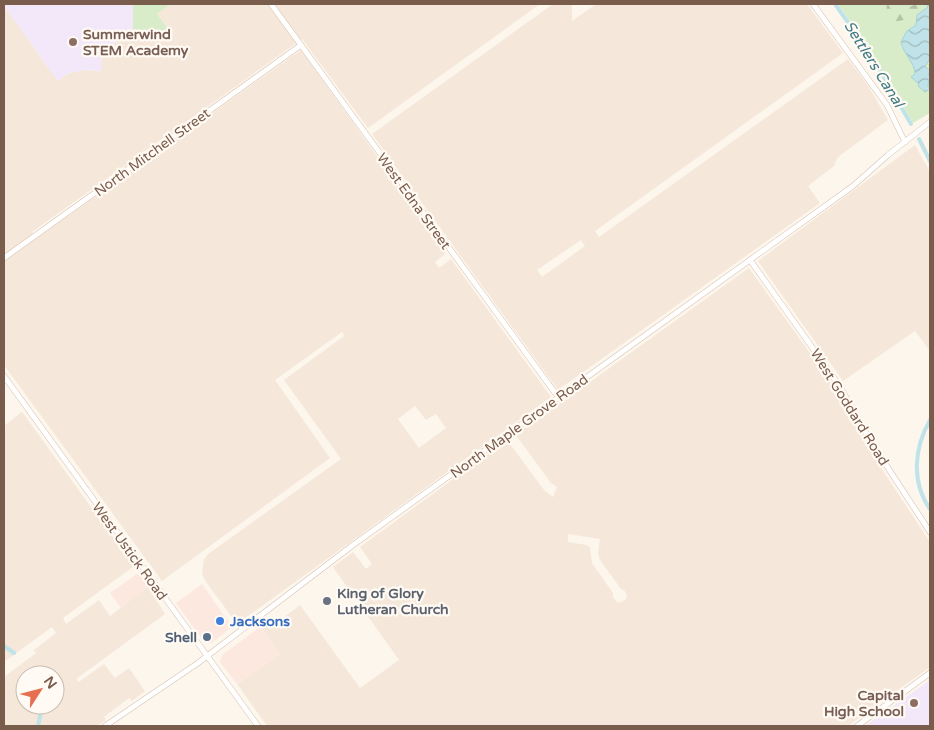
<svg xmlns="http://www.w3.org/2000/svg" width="934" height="730" font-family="'Varela Round',sans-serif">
<defs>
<pattern id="forest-firs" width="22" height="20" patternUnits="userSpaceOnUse" patternTransform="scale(1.25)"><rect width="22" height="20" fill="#d8ecc9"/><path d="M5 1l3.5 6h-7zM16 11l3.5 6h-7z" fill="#b4c2a5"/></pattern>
<pattern id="water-waves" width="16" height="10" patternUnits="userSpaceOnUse" patternTransform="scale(1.25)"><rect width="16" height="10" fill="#bfe3e8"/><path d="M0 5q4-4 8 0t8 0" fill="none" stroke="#a0bbbe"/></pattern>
</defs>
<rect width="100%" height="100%" fill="#fdf6ec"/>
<g fill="#f5e8da" fill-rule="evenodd">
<path d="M 171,4 L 540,4 L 368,128 L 302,39 L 32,232 L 37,238 L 301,50 L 445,251 L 444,255 L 435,262 L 439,268 L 451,259 L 551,397 L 237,624 L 206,582 L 202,574 L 204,559 L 208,554 L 341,459 L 284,380 L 344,336 L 342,332 L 275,380 L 330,458 L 162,581 L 4,365 L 4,6 L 58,81 L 69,73 L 85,70 L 101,71 L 101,54 L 133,29 L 149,34 L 168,29 L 157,14 ZM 415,406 L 426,420 L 436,414 L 446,428 L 419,448 L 398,419 Z"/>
<path d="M 553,4 L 572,4 L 572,21 L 596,4 L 807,4 L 843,53 L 595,231 L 599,237 L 848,59 L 869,87 L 888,120 L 838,157 L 834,166 L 808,186 L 820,203 L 558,390 L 372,134 ZM 581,240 L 585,246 L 542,277 L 537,270 Z"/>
<path d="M 915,145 L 930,172 L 930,351 L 915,331 L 843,381 L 758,261 Z"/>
<path d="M 749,268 L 835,388 L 866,445 L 930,542 L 930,667 L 848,726 L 267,726 L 237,684 L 280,654 L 261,628 L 275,617 L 279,621 L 300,605 L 360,688 L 399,660 L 333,567 L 353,552 L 366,569 L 372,564 L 360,547 L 507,440 L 544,490 L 553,497 L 557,487 L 551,483 L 515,434 L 530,425 ZM 568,534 L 600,539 L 598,553 L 600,560 L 621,589 L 625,591 L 627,596 L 625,600 L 618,603 L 613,597 L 613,593 L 592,563 L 590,548 L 587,545 L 568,542 Z"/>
<path d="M 22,412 L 133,565 L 133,567 L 63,618 L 66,624 L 99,600 L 110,616 L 148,587 L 165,614 L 76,679 L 79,682 L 104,664 L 115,678 L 129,668 L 145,691 L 132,701 L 129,698 L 104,717 L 106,720 L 97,726 L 4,726 L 4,677 L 36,653 L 34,650 L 56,633 L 52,627 L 4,662 L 4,426 ZM 25,675 L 55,675 L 55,705 L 25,705 Z"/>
</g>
<g fill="#fde8e0">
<path d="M 137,574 L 141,576 L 148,587 L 121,608 L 110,593 Z"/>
<path d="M 202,584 L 232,627 L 211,643 L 205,643 L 176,603 Z"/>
<path d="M 260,627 L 280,654 L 237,684 L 220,662 L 222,655 Z"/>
</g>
<g fill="#f3e8fa">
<path d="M 4,4 L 133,4 L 133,29 L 101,54 L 102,71 L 85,70 L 69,73 L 58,81 L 4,6 Z"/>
<path d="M 930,680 L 930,726 L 865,726 Z"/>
</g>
<g fill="#d8ecc9">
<path d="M 133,4 L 171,4 L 157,14 L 168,29 L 152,37 L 149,34 L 133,29 Z"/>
<path d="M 838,4 L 930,4 L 930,113 L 913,123 L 870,50 Z"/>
</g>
<path fill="url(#forest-firs)" d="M 887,4 L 891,4 L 891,14 C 902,12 910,4 922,4 L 913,18 L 893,22 C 885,17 886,12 887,4 Z"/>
<path fill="url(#water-waves)" stroke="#a5d3da" d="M 926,4 L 930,4 L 930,58 L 925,67 L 930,70 L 929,74 L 930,80 L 929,80 L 928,86 L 930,89 L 925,92 L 918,86 L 919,84 L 911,77 L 915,74 C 915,62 903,54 901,42 L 907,31 L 916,25 L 917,15 L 928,7 Z"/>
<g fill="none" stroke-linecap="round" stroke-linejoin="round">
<g stroke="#bfe3e8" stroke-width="4">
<path d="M 835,4 L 871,55 L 911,124"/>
<path d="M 919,139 L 930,161"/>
<path d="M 930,420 C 914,448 911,482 930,509"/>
<path d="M 4,646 L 14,653"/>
<path d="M 38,726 L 42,706"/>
</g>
<defs>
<g id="secondary">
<path d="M 271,4 L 558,397"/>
<path d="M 813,4 L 887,105 L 905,142"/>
<path d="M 4,258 L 301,45"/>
<path d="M 750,260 L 839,385 L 871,442 L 930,532"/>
<path d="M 4,376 L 258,726"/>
<path d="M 105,726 L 198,663 L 353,545 L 853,186 L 888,155 L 930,122"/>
<path d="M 857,726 L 930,673"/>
</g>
</defs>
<use href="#secondary" stroke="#d6c0b0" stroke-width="6"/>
<use href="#secondary" stroke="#fff" stroke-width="5"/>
</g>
<g fill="#8d6e63" stroke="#fffaf3" stroke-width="2">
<circle cx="73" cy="42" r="5"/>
<circle cx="914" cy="703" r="5"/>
</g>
<circle fill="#6b7280" stroke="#fffaf3" stroke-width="2" cx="327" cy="601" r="5"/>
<circle fill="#3f7fe0" stroke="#fffaf3" stroke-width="2" cx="220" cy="621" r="5"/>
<circle fill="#5c6f8a" stroke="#fffaf3" stroke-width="2" cx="207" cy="637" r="5"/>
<g text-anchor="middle" stroke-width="4.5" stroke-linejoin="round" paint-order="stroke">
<g font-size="14" font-weight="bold" fill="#785e54" stroke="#fffaf3" text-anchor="start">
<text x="83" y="39">Summerwind<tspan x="83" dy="16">STEM Academy</tspan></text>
<text x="904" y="700" text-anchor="end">Capital<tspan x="904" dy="16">High School</tspan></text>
</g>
<g font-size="14" fill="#7a5c4d" stroke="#fffaf3">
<text transform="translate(152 152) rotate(-36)" y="5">North Mitchell Street</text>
<text transform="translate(414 201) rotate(54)" y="5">West Edna Street</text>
<text transform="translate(850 407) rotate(58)" y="5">West Goddard Road</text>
<text transform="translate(519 426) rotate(-36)" y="5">North Maple Grove Road</text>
<text transform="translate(130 551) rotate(54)" y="5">West Ustick Road</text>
</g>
<g font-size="14" font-weight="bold" fill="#5b616d" stroke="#fffaf3" text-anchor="start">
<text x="337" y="598">King of Glory<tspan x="337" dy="16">Lutheran Church</tspan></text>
</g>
<g font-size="14" font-weight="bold" fill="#366cbe" stroke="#fffaf3" text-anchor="start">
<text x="230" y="626">Jacksons</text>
</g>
<g font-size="14" font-weight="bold" fill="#4e5e75" stroke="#fffaf3" text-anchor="end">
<text x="197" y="642">Shell</text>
</g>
<g font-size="15" font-style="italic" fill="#437c86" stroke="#fffaf3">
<text transform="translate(874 64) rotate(58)" y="5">Settlers Canal</text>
</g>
</g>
<rect width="934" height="730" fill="none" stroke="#7a5c4d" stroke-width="10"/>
<g transform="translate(40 690) rotate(54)"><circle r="24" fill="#fffaf3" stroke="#cabbb1"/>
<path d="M0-4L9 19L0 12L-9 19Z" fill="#e76f51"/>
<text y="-8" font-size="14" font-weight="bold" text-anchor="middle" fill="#7a5c4d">N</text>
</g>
</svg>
